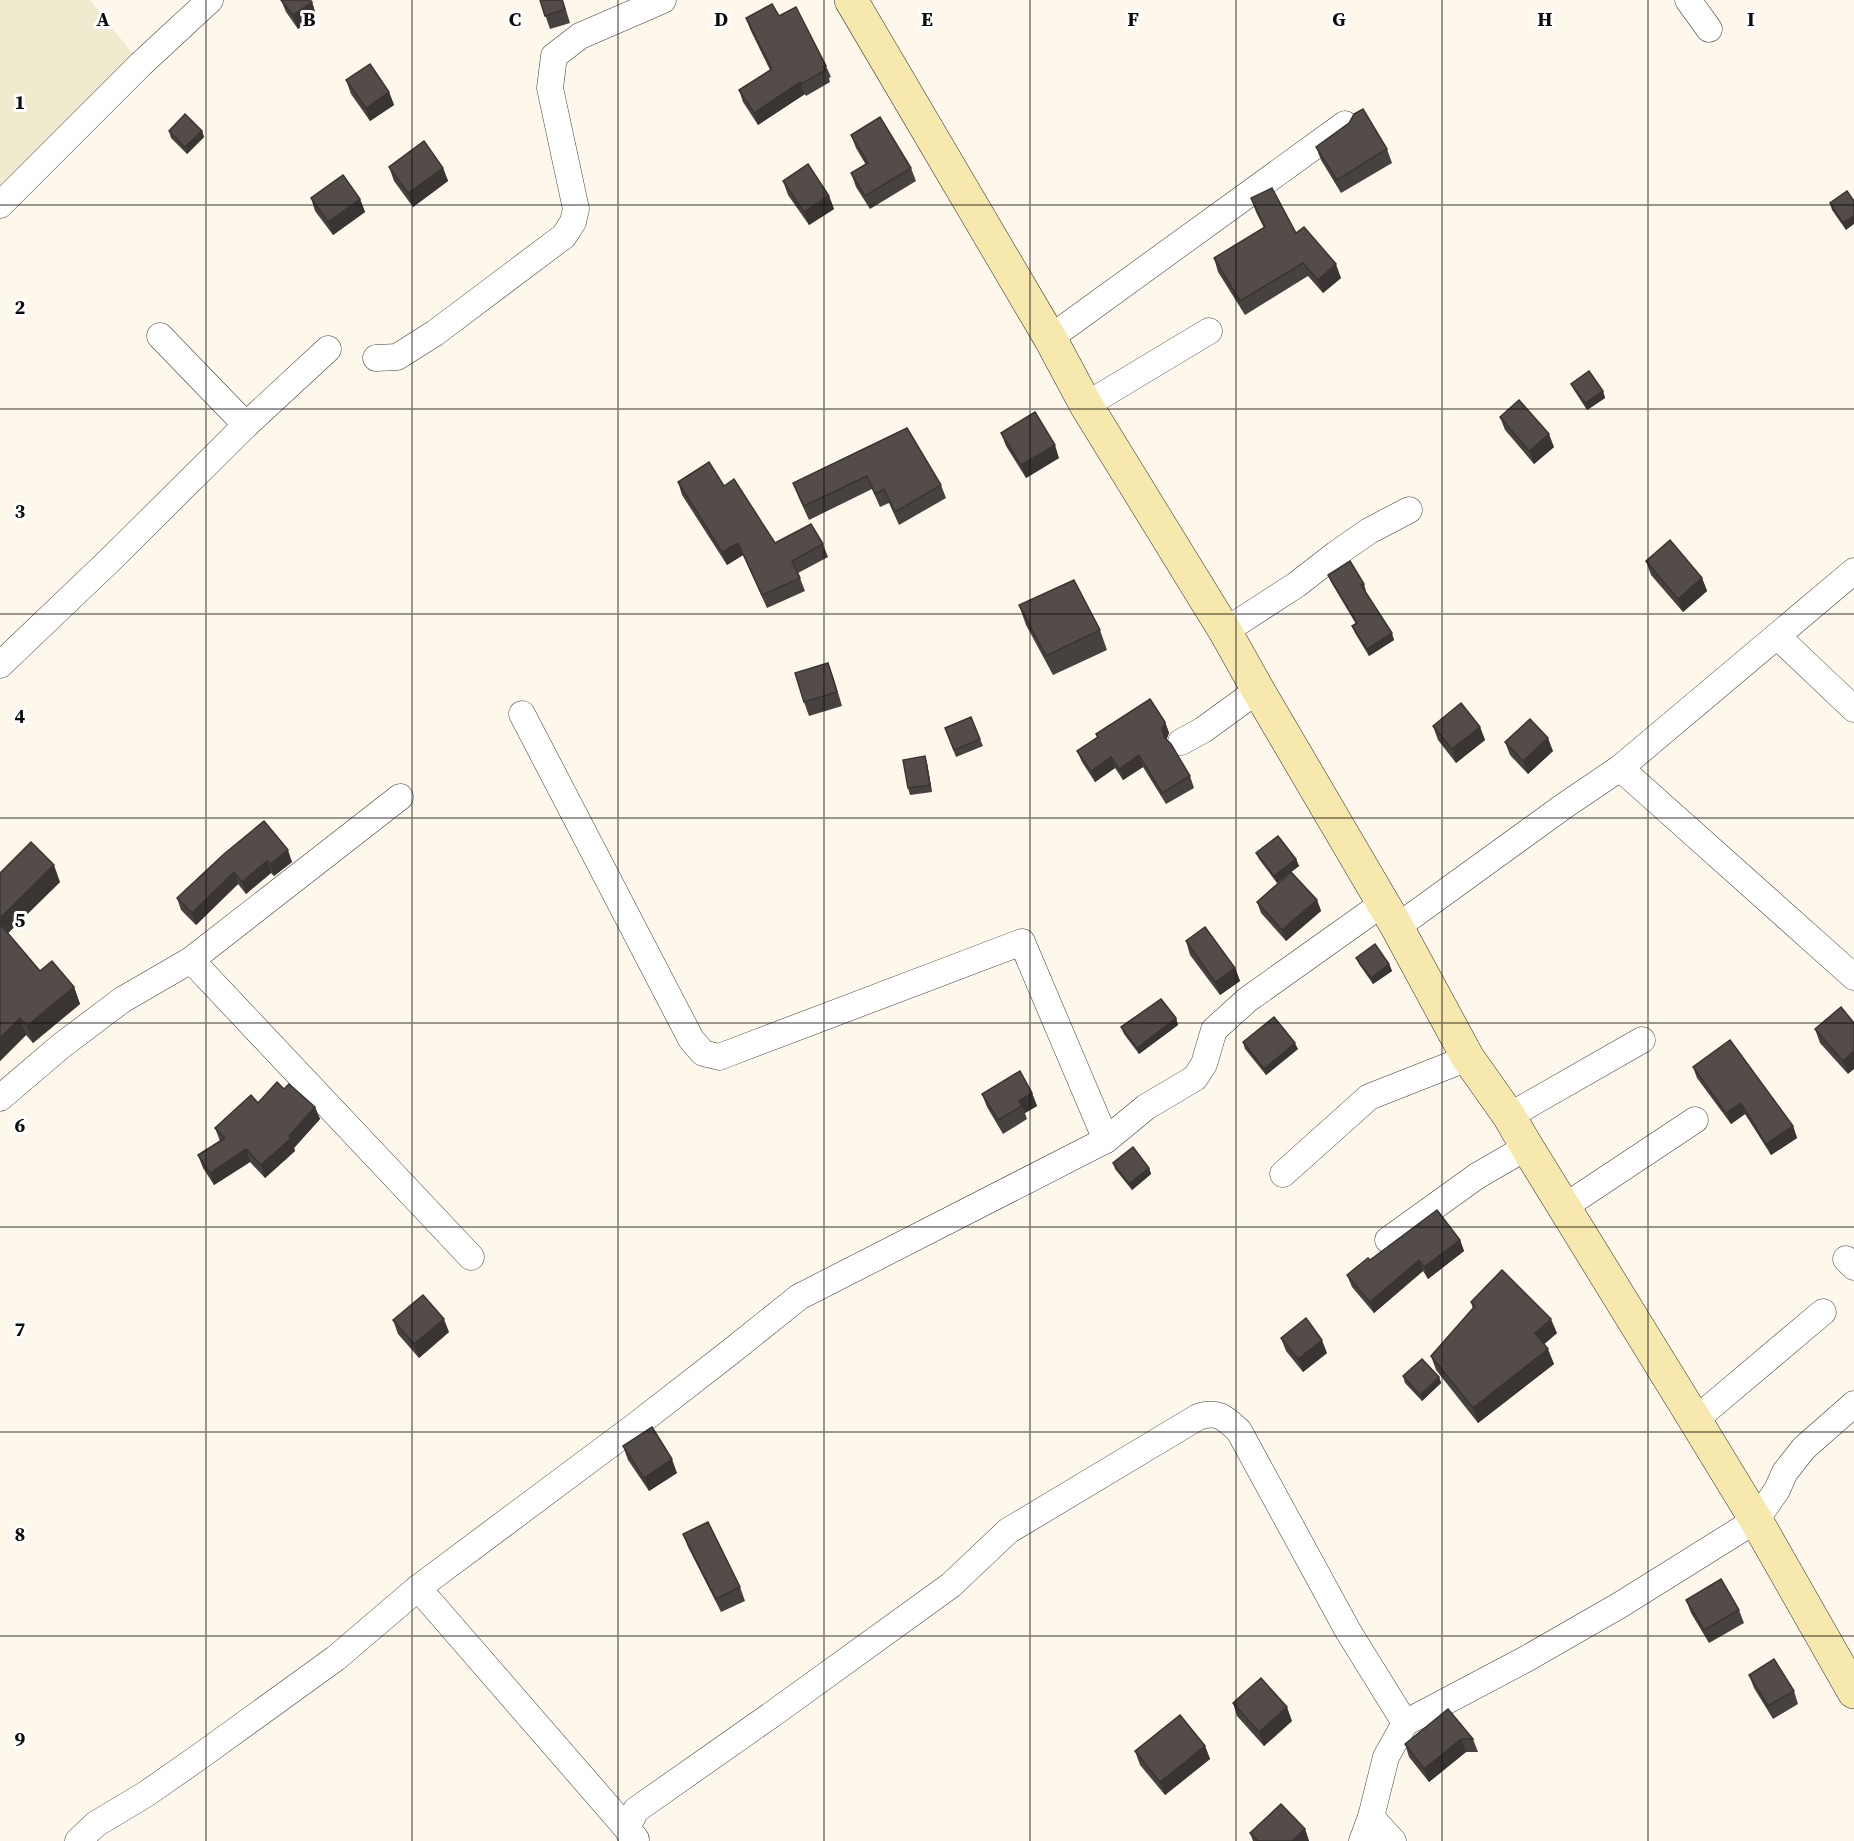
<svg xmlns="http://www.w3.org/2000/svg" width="1854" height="1841" font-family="'Source Serif 4',serif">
<rect width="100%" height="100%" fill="#fdf8eb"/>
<path fill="#f0eace" d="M 0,0 L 90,0 L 141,64 L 0,205 Z"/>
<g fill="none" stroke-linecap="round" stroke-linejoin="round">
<defs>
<g id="street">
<path d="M 1688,0 L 1709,29"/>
<path d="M 0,205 L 141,64 L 210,0"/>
<path d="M 160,336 L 246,425 L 328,349"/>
<path d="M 1050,338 L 1345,124"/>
<path d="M 376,358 L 397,357 L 435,333 L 564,236 L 573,222 L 576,209 L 550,88 L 554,56 L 580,36 L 663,0"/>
<path d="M 1086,405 L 1209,331"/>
<path d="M 1225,631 L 1296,585 L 1336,554 L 1369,531 L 1409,510"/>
<path d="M 1777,636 L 1854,709"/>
<path d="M 0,665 L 110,560 L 246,425"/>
<path d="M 522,714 L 691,1039 L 703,1053 L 719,1057 L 1022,942 L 1106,1140"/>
<path d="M 1181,742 L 1203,730 L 1258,690"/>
<path d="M 1620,768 L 1854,977"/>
<path d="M 1397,927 L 1564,806 L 1620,768 L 1854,571"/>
<path d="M 191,960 L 471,1257"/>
<path d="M 0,1098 L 61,1046 L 122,1000 L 191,960 L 400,797"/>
<path d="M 1509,1116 L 1642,1040"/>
<path d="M 1283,1174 L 1369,1097 L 1468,1058"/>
<path d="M 1564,1207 L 1695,1120"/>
<path d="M 1388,1240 L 1477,1176 L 1527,1147"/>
<path d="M 1846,1259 L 1854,1267"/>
<path d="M 1695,1420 L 1823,1312"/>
<path d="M 418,1588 L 636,1839"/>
<path d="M 1371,1817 L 1393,1841"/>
<path d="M 78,1841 L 96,1824 L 146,1794 L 199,1757 L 336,1658 L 418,1588 L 635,1426 L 729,1353 L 799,1297 L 1106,1140 L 1146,1107 L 1195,1078 L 1204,1064 L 1214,1030 L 1247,1000 L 1382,904"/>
<path d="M 633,1841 L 627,1828 L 636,1810 L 774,1713 L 951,1585 L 1008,1531 L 1198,1417 C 1218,1410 1225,1418 1239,1431 L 1348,1631 L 1405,1723"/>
<path d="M 1362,1841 L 1371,1817 L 1386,1757 L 1405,1723 L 1526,1659 L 1620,1605 L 1756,1520 L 1777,1490 L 1785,1472 L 1804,1448 L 1854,1404"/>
</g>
<path id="secondary" d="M 851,0 L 1050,338 L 1086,405 L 1225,631 L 1258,690 L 1397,927 L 1468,1058 L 1509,1116 L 1527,1147 L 1695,1420 L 1756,1520 L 1854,1692"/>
</defs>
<use href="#street" stroke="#3e3e3e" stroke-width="27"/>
<use href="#secondary" stroke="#2d2d2d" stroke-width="34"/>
<use href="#street" stroke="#fff" stroke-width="26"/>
<use href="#secondary" stroke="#f7e8ad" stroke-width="33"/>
</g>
<g fill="#47413f">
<path d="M 281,0 L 312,2 L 316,15 L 298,29 L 286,12 Z"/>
<path d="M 540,0 L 563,0 L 570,23 L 550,29 Z"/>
<path d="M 779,16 L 826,66 L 831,77 L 829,78 L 830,82 L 806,96 L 805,94 L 758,125 L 743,102 L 739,90 L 770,70 L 750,29 L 746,18 Z"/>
<path d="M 346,80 L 389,92 L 394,105 L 370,121 L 351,94 Z"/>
<path d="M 169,131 L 202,131 L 204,137 L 187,154 L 171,138 Z"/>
<path d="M 851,135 L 911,168 L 916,181 L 870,209 L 856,187 L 851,173 L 866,165 L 856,148 Z"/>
<path d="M 1316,147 L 1387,149 L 1392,163 L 1341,193 L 1321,160 Z"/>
<path d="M 389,167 L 443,168 L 448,181 L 413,207 L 394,181 Z"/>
<path d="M 783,181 L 829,196 L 834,209 L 809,225 L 788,195 Z"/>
<path d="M 1847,191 L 1846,230 L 1832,210 L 1830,203 Z"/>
<path d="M 311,198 L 360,199 L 365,212 L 333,235 L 315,211 Z"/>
<path d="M 1251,198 L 1296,233 L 1341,278 L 1323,293 L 1308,276 L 1245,315 L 1218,272 L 1214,258 L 1264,228 L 1256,212 Z"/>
<path d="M 1571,384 L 1603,391 L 1605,398 L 1587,410 L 1574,390 Z"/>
<path d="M 1500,417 L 1554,447 L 1534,464 L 1505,430 Z"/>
<path d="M 907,428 L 941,485 L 946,498 L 899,525 L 889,503 L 880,507 L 872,489 L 809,520 L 798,496 L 793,483 Z"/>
<path d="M 1001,433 L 1059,458 L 1026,478 L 1006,446 Z"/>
<path d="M 678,482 L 724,486 L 775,543 L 823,544 L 828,557 L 798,573 L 805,591 L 767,608 L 743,555 L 727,565 L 682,495 Z"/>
<path d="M 1646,561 L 1702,578 L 1707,591 L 1683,612 L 1651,575 Z"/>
<path d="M 1328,575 L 1364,584 L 1366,591 L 1365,591 L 1394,640 L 1369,656 L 1355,633 L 1352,626 L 1356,624 L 1331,582 Z"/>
<path d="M 1019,605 L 1100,630 L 1107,650 L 1053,675 L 1026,625 Z"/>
<path d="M 828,663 L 842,706 L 809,716 L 804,702 Z"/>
<path d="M 971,717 L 983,746 L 956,757 L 945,728 Z"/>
<path d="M 1165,722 L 1169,733 L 1166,740 L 1190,776 L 1194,788 L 1166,804 L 1143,767 L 1123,780 L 1115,768 L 1095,782 L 1082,762 L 1077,751 L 1097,737 L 1096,734 Z"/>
<path d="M 1433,726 L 1480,727 L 1485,740 L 1456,763 L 1438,740 Z"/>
<path d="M 1505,742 L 1553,751 L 1528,774 L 1510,755 Z"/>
<path d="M 925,756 L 927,763 L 932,792 L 910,795 L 908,788 Z"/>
<path d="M 1256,853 L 1296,859 L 1299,866 L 1291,872 L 1317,900 L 1321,911 L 1286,941 L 1261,913 L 1257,902 L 1291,872 L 1277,883 L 1259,859 Z"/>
<path d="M 224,854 L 292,862 L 274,876 L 271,873 L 246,894 L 238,884 L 196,925 L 181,910 L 177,898 Z"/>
<path d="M 0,873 L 60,882 L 8,933 L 40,971 L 74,987 L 80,1004 L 33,1043 L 26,1035 L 0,1061 Z"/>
<path d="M 1186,941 L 1235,968 L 1240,981 L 1220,995 L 1190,955 Z"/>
<path d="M 1356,958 L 1389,964 L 1392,971 L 1373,984 L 1359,964 Z"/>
<path d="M 1841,1007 L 1848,1074 L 1820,1043 L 1815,1029 Z"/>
<path d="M 1176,1018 L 1178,1025 L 1139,1054 L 1124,1034 L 1121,1027 Z"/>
<path d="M 1243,1042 L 1298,1049 L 1266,1075 L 1245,1049 Z"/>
<path d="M 1693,1067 L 1793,1126 L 1797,1138 L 1771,1155 L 1745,1114 L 1731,1124 L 1697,1078 Z"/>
<path d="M 284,1089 L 315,1107 L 320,1119 L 294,1148 L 295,1151 L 265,1178 L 250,1162 L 214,1185 L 203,1168 L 198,1155 L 220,1141 L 215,1128 Z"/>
<path d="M 1032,1093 L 1037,1106 L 1025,1113 L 1027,1119 L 1003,1134 L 987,1107 L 982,1094 Z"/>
<path d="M 1113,1163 L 1149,1168 L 1151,1174 L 1132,1190 L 1115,1169 Z"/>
<path d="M 1460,1240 L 1464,1251 L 1428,1279 L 1423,1271 L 1374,1313 L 1352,1287 L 1347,1275 Z"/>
<path d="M 1471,1302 L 1557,1333 L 1544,1344 L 1554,1364 L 1478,1423 L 1436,1370 L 1431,1356 L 1473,1309 Z"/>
<path d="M 393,1320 L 449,1332 L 419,1358 L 398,1334 Z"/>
<path d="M 1281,1338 L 1327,1353 L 1303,1372 L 1286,1351 Z"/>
<path d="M 1403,1376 L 1439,1377 L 1441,1383 L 1422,1401 L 1405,1383 Z"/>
<path d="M 623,1446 L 677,1473 L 649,1491 L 628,1460 Z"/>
<path d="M 683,1534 L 740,1587 L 745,1601 L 721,1612 L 688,1547 Z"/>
<path d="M 1686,1600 L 1739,1610 L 1744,1623 L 1709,1643 L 1691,1613 Z"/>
<path d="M 1749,1675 L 1794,1691 L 1798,1704 L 1773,1719 L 1754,1688 Z"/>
<path d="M 1233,1703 L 1292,1721 L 1264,1746 L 1237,1716 Z"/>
<path d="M 1448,1709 L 1473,1739 L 1478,1752 L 1466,1752 L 1429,1782 L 1409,1757 L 1405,1744 Z"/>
<path d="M 1205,1746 L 1210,1759 L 1165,1795 L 1140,1765 L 1135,1751 Z"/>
<path d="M 1305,1829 L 1309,1841 L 1253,1841 L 1250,1833 Z"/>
</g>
<g fill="#3a3533">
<path d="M 312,2 L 316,15 L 298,29 L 293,15 Z"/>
<path d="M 800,82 L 805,94 L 758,125 L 754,113 Z"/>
<path d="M 389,92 L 394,105 L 370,121 L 366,108 Z"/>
<path d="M 202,131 L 204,137 L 187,154 L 185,147 Z"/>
<path d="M 443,168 L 448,181 L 413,207 L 408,193 Z"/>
<path d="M 829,196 L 834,209 L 809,225 L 804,212 Z"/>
<path d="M 360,199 L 365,212 L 333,235 L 328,222 Z"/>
<path d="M 1854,216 L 1854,224 L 1846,230 L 1843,223 Z"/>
<path d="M 1336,264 L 1341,278 L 1323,293 L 1318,280 Z"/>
<path d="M 1603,391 L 1605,398 L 1587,410 L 1585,403 Z"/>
<path d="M 1549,434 L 1554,447 L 1534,464 L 1529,451 Z"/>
<path d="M 1055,445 L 1059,458 L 1026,478 L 1021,465 Z"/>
<path d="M 738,543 L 743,555 L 727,565 L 722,552 Z"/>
<path d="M 1702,578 L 1707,591 L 1683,612 L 1678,599 Z"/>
<path d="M 1392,633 L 1394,640 L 1369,656 L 1367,649 Z"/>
<path d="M 828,663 L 833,676 L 842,706 L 837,692 Z"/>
<path d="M 1165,722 L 1169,733 L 1166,741 L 1164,737 L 1162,730 Z"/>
<path d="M 1480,727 L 1485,740 L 1456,763 L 1452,749 Z"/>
<path d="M 1548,738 L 1553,751 L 1528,774 L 1523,761 Z"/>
<path d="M 1139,755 L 1143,767 L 1123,780 L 1119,769 Z"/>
<path d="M 925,756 L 927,763 L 932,792 L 930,785 Z"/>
<path d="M 1111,757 L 1115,768 L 1095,782 L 1091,771 Z"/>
<path d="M 288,850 L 292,862 L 274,876 L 270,864 Z"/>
<path d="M 1296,859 L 1299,866 L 1277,883 L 1274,876 Z"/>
<path d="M 267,861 L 271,873 L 246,894 L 242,882 Z"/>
<path d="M 54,865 L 60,882 L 3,938 L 0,929 L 0,918 Z"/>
<path d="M 234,872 L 238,884 L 196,925 L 192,913 Z"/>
<path d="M 1317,900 L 1321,911 L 1286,941 L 1282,930 Z"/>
<path d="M 1389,964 L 1392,971 L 1373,984 L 1371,978 Z"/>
<path d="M 1235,968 L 1240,981 L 1220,995 L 1215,982 Z"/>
<path d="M 74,987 L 80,1004 L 33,1043 L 27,1026 Z"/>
<path d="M 20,1018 L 26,1035 L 0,1061 L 0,1038 Z"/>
<path d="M 1176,1018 L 1178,1025 L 1139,1054 L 1137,1048 Z"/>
<path d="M 1295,1043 L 1298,1049 L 1266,1075 L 1264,1069 Z"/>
<path d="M 1854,1051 L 1854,1069 L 1848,1074 L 1843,1061 Z"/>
<path d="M 1032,1093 L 1037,1106 L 1025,1113 L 1022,1106 L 1019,1101 Z"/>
<path d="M 1741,1103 L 1745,1114 L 1731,1124 L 1726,1113 Z"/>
<path d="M 315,1107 L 320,1119 L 294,1148 L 295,1151 L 265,1178 L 261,1165 L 289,1136 Z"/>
<path d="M 1793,1126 L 1797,1138 L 1771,1155 L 1766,1144 Z"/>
<path d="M 246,1149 L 250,1162 L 214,1185 L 210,1173 Z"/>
<path d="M 1149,1168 L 1151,1174 L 1132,1190 L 1129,1184 Z"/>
<path d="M 1460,1240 L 1464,1251 L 1428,1279 L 1424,1267 Z"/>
<path d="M 1419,1260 L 1423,1271 L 1374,1313 L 1370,1302 Z"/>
<path d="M 444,1319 L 449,1332 L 419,1358 L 414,1344 Z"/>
<path d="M 1551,1319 L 1557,1333 L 1541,1347 L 1535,1333 Z"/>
<path d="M 1322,1340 L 1327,1353 L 1303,1372 L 1298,1359 Z"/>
<path d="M 1548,1349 L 1554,1364 L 1478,1423 L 1473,1408 Z"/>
<path d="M 1439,1377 L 1441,1383 L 1422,1401 L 1420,1395 Z"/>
<path d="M 672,1459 L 677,1473 L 649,1491 L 644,1478 Z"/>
<path d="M 1287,1707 L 1292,1721 L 1264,1746 L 1259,1732 Z"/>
<path d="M 1461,1739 L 1466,1752 L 1429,1782 L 1424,1769 Z"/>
<path d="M 1205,1746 L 1210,1759 L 1165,1795 L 1160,1782 Z"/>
<path d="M 1305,1829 L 1309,1841 L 1292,1841 Z"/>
</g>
<g fill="#534c49" stroke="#3a3533" stroke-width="1.5">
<path d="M 281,0 L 310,0 L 312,2 L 293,15 Z"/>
<path d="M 540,0 L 562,0 L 565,9 L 545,16 Z"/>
<path d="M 772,4 L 779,16 L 796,7 L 826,66 L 824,67 L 826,70 L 801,84 L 800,82 L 754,113 L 739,90 L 772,69 L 746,18 Z"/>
<path d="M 370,64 L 389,92 L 366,108 L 346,80 Z"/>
<path d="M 1363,109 L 1387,149 L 1337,180 L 1316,147 L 1349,123 L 1354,114 Z"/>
<path d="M 185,114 L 202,131 L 185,147 L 169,131 Z"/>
<path d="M 880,117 L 911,168 L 865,196 L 851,173 L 868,163 L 851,135 Z"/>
<path d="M 424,141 L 443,168 L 408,193 L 389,167 Z"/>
<path d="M 808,164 L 829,196 L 804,212 L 783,181 Z"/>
<path d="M 343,175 L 360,199 L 328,222 L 311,198 Z"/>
<path d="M 1272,188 L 1296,233 L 1304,227 L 1336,264 L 1318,280 L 1303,263 L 1240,301 L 1214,258 L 1265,227 L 1251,198 Z"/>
<path d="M 1847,191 L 1854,201 L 1854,216 L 1843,223 L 1830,203 Z"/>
<path d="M 1589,371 L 1603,391 L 1585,403 L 1571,384 Z"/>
<path d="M 1519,400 L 1549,434 L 1529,451 L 1500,417 Z"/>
<path d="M 1035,412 L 1055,445 L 1021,465 L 1001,433 Z"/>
<path d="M 907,428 L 941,485 L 895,512 L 884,489 L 875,494 L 867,476 L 804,506 L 793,483 Z"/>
<path d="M 709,462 L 724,486 L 734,479 L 775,543 L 811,524 L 823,544 L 792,561 L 800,578 L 762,595 L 738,543 L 722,552 L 678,482 Z"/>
<path d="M 1670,540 L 1702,578 L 1678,599 L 1646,561 Z"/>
<path d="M 1350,561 L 1364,584 L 1361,585 L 1392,633 L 1367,649 L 1352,626 L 1357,623 L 1328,575 Z"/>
<path d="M 1074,580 L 1100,630 L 1046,656 L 1019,605 Z"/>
<path d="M 828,663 L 837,692 L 804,702 L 795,673 Z"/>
<path d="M 1150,699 L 1165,722 L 1162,730 L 1164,737 L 1171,744 L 1190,776 L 1162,793 L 1139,755 L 1119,769 L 1111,757 L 1091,771 L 1077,751 L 1098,737 L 1096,734 Z"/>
<path d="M 1461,703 L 1480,727 L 1452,749 L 1433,726 Z"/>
<path d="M 971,717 L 980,739 L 954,750 L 945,728 Z"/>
<path d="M 1530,719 L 1548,738 L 1523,761 L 1505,742 Z"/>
<path d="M 925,756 L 930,785 L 908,788 L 903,760 Z"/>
<path d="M 264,821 L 288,850 L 270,864 L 267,861 L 242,882 L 234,872 L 192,913 L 177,898 L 224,854 Z"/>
<path d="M 1278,836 L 1296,859 L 1274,876 L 1256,853 Z"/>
<path d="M 31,842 L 54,865 L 0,918 L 0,873 Z"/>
<path d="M 1291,872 L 1317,900 L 1282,930 L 1257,902 Z"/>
<path d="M 0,924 L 40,971 L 52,961 L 74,987 L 27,1026 L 20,1018 L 0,1038 Z"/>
<path d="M 1205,927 L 1235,968 L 1215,982 L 1186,941 Z"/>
<path d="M 1375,944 L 1389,964 L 1371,978 L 1356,958 Z"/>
<path d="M 1161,999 L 1176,1018 L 1137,1048 L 1121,1027 Z"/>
<path d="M 1841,1007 L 1854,1023 L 1854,1051 L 1843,1061 L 1815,1029 Z"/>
<path d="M 1274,1017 L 1295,1043 L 1264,1069 L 1243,1042 Z"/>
<path d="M 1730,1040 L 1793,1126 L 1766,1144 L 1741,1103 L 1726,1113 L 1693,1067 Z"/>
<path d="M 1020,1071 L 1032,1093 L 1019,1101 L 1022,1106 L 998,1120 L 982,1094 Z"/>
<path d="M 277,1082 L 284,1089 L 289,1084 L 315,1107 L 289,1136 L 291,1138 L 261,1165 L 246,1149 L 210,1173 L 198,1155 L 225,1138 L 215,1128 L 251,1095 L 258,1103 Z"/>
<path d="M 1133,1147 L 1149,1168 L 1129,1184 L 1113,1163 Z"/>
<path d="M 1437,1210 L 1460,1240 L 1424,1267 L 1419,1260 L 1370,1302 L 1347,1275 L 1368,1258 L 1370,1260 Z"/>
<path d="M 1502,1270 L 1551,1319 L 1535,1333 L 1548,1349 L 1473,1408 L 1431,1356 L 1475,1306 L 1471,1302 Z"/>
<path d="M 423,1295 L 444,1319 L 414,1344 L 393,1320 Z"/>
<path d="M 1306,1318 L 1322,1340 L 1298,1359 L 1281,1338 Z"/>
<path d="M 1422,1359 L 1439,1377 L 1420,1395 L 1403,1376 Z"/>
<path d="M 652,1427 L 672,1459 L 644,1478 L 623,1446 Z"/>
<path d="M 708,1522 L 740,1587 L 716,1599 L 683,1534 Z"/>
<path d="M 1721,1579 L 1739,1610 L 1704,1630 L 1686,1600 Z"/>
<path d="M 1774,1659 L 1794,1691 L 1768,1706 L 1749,1675 Z"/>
<path d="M 1261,1678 L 1287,1707 L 1259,1732 L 1233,1703 Z"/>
<path d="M 1448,1709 L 1473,1739 L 1461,1739 L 1424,1769 L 1405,1744 Z"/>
<path d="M 1180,1715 L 1205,1746 L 1160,1782 L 1135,1751 Z"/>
<path d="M 1281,1804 L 1305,1829 L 1292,1841 L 1258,1841 L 1250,1833 Z"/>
</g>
<path fill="none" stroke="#0b0b0b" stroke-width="1.5" stroke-opacity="0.55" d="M 206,0 L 206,1841M 412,0 L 412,1841M 618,0 L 618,1841M 824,0 L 824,1841M 1030,0 L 1030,1841M 1236,0 L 1236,1841M 1442,0 L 1442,1841M 1648,0 L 1648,1841M 0,205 L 1854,205M 0,409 L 1854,409M 0,614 L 1854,614M 0,818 L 1854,818M 0,1023 L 1854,1023M 0,1227 L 1854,1227M 0,1432 L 1854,1432M 0,1636 L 1854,1636"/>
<g font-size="20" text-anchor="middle" font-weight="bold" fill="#0b0b0b" stroke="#fff" stroke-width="6" stroke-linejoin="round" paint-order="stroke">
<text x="103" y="26">A</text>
<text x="309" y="26">B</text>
<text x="515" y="26">C</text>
<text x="721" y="26">D</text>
<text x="927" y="26">E</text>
<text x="1133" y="26">F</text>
<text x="1339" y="26">G</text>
<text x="1545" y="26">H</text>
<text x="1751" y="26">I</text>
<text x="20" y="109">1</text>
<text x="20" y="314">2</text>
<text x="20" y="518">3</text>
<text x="20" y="723">4</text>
<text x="20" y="927">5</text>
<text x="20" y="1132">6</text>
<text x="20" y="1336">7</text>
<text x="20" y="1541">8</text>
<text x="20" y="1746">9</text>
</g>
</svg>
